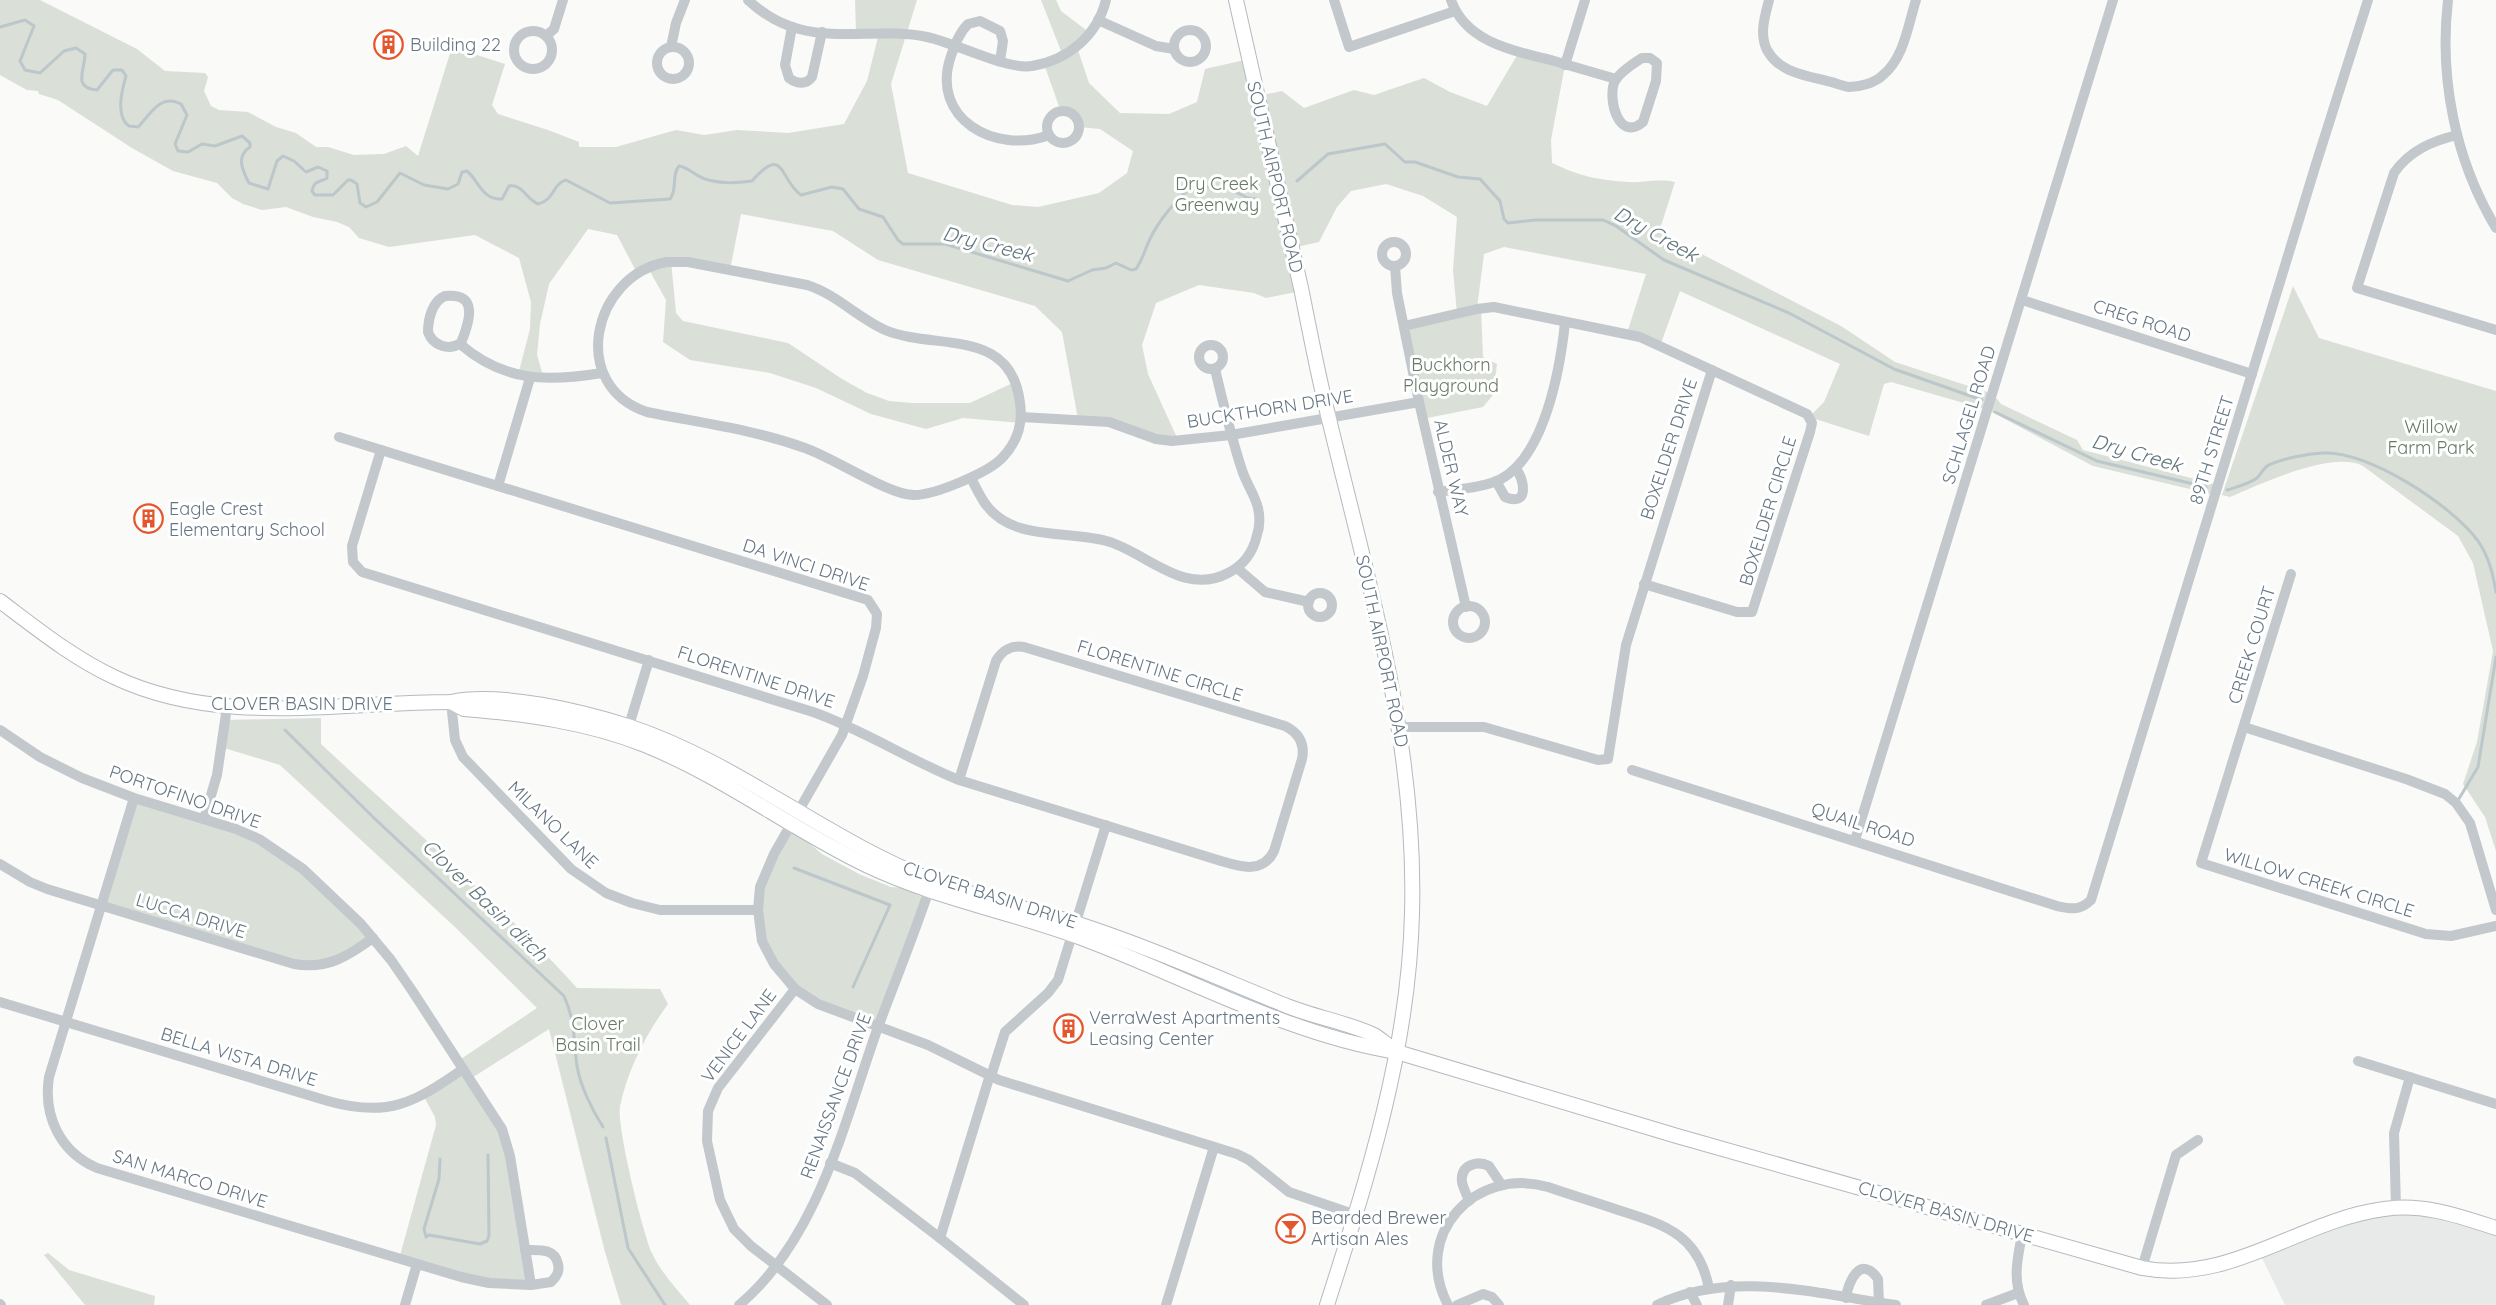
<svg xmlns="http://www.w3.org/2000/svg" width="2496" height="1305" font-family="Quicksand,sans-serif">
<rect width="100%" height="100%" fill="#fafaf8"/>
<path fill="#e8e9e9" d="M 2395,1208 L 2496,1228 L 2496,1305 L 2285,1305 L 2259,1252 Z"/>
<g fill="#dadfd7">
<path d="M 0,0 L 40,0 L 137,49 L 165,71 L 205,73 L 208,77 L 204,91 L 211,106 L 219,110 L 248,112 L 276,127 L 296,133 L 316,147 L 328,147 L 354,155 L 384,154 L 406,146 L 418,156 L 452,47 L 505,64 L 492,105 L 498,114 L 548,130 L 579,142 L 579,147 L 616,147 L 676,130 L 704,135 L 737,130 L 788,133 L 844,124 L 867,81 L 879,33 L 856,32 L 855,0 L 917,0 L 891,84 L 908,173 L 1012,205 L 1038,207 L 1099,193 L 1127,173 L 1133,151 L 1100,129 L 1079,127 L 1073,115 L 1061,112 L 1044,64 L 1063,56 L 1041,0 L 1056,0 L 1061,11 L 1090,33 L 1077,47 L 1089,83 L 1120,113 L 1169,114 L 1197,102 L 1205,69 L 1249,59 L 1257,96 L 1282,91 L 1304,108 L 1354,90 L 1374,95 L 1424,78 L 1450,92 L 1487,106 L 1519,52 L 1565,65 L 1551,140 L 1552,163 C 1580,176 1597,180 1628,182 C 1645,183 1658,178 1675,182 L 1659,232 L 1841,326 L 1895,362 L 1993,394 L 2001,404 L 2077,440 L 2083,450 L 2218,485 L 2215,495 L 2093,466 L 1988,410 L 1891,382 L 1884,384 L 1869,436 L 1809,417 L 1824,402 L 1840,364 L 1680,291 L 1660,346 L 1627,333 L 1646,274 L 1504,247 L 1484,254 L 1477,308 L 1481,308 L 1483,357 L 1497,364 L 1493,395 L 1483,407 L 1422,419 L 1404,326 L 1457,313 L 1453,270 L 1457,217 L 1423,196 L 1386,184 L 1351,191 L 1337,207 L 1319,242 L 1292,248 L 1301,291 L 1266,298 L 1254,293 L 1199,285 L 1156,303 L 1142,345 L 1148,374 L 1178,440 L 1078,419 L 1062,332 L 1035,306 L 878,260 L 833,231 L 741,214 L 730,270 L 671,261 L 676,313 L 683,321 L 788,343 L 842,379 L 867,393 L 889,401 L 912,403 L 970,403 L 1015,382 L 1020,423 L 963,418 L 926,429 L 871,414 L 816,388 L 770,373 L 690,360 L 663,342 L 666,300 L 648,268 L 637,273 L 617,235 L 588,229 L 549,284 L 540,324 L 537,355 L 544,379 L 518,375 L 530,329 L 531,302 L 519,258 L 475,235 L 389,247 L 359,238 L 349,227 L 337,222 L 313,217 L 286,207 L 262,210 L 243,204 L 232,198 L 217,183 L 173,171 L 132,148 L 58,100 L 39,94 L 38,91 L 27,90 L 0,75 Z"/>
<path d="M 2293,286 L 2319,338 L 2496,391 L 2496,851 L 2485,817 L 2463,784 L 2477,742 L 2493,651 L 2473,563 L 2458,536 L 2363,466 C 2333,450 2260,484 2230,497 L 2222,495 Z"/>
<path d="M 321,718 L 321,744 C 407,824 498,901 577,988 L 660,989 L 668,1004 C 646,1034 628,1069 620,1106 C 616,1124 643,1234 652,1253 C 661,1273 677,1289 690,1305 L 621,1305 L 605,1252 L 549,1029 L 470,1079 L 499,1123 L 531,1285 L 512,1285 L 399,1259 L 436,1125 L 435,1117 L 423,1095 L 463,1069 L 458,1061 L 537,1008 L 456,928 L 280,765 L 221,747 L 225,720 Z"/>
<path d="M 134,798 L 204,819 L 286,856 L 373,938 L 346,957 L 312,965 L 101,907 Z"/>
<path d="M 788,829 L 807,841 L 822,854 L 859,874 L 891,887 L 905,888 L 926,899 L 879,1026 L 806,998 L 768,954 L 759,892 Z"/>
<path d="M 48,1253 L 69,1270 L 155,1296 L 154,1305 L 85,1305 L 44,1255 Z"/>
</g>
<g fill="none" stroke-linecap="round" stroke-linejoin="round">
<g stroke="#bbc7cb" stroke-width="3">
<path d="M 0,27 L 25,20 L 34,26 L 20,61 L 25,70 L 40,73 L 64,51 L 76,48 L 85,54 C 85,70 72,88 97,90 L 113,70 L 122,70 L 126,76 C 122,90 115,116 129,126 L 138,127 C 150,115 160,93 181,104 L 187,115 L 175,144 L 178,151 L 188,152 L 202,144 L 215,146 L 242,136 L 250,143 L 250,147 C 236,156 242,170 249,183 L 268,189 L 277,161 L 283,156 L 294,161 L 306,172 L 318,167 L 327,171 L 327,178 C 319,183 314,180 312,191 L 315,195 L 333,195 L 348,180 L 351,180 L 357,184 L 360,203 L 366,207 L 377,202 L 400,173 L 424,185 L 448,189 L 458,184 L 462,172 L 467,171 C 479,181 482,200 502,199 L 509,186 C 523,184 526,199 538,204 C 555,200 552,184 566,180 L 610,203 L 670,199 C 678,189 671,175 679,166 C 690,168 695,176 705,179 C 721,184 736,183 752,181 C 785,143 779,180 801,195 L 832,187 L 843,189 L 859,209 L 883,217 L 898,240 L 903,244 L 945,244 L 1068,281 L 1092,270 L 1106,268 L 1116,263 L 1131,270 L 1136,269 C 1143,259 1145,249 1150,239 C 1157,223 1179,195 1193,187 L 1225,187 L 1248,198 L 1257,199"/>
<path d="M 1297,181 L 1328,154 L 1385,144 L 1405,162 L 1415,162 L 1458,177 L 1480,179 L 1500,201 L 1504,219 L 1508,223 L 1536,220 L 1603,220 L 1616,226 L 1664,260 L 1789,313 L 1894,369 L 1982,400"/>
<path d="M 1995,412 L 2097,461 L 2206,487"/>
<path d="M 2227,490 C 2236,487 2249,484 2257,478 C 2261,474 2264,467 2269,465 C 2284,458 2307,454 2323,453 C 2367,450 2452,505 2478,541 C 2489,557 2493,574 2496,592"/>
<path d="M 285,730 L 374,818 L 564,996 C 576,1023 573,1038 577,1066 C 580,1085 592,1110 603,1127"/>
<path d="M 2457,802 L 2478,767 L 2496,657"/>
<path d="M 794,868 L 890,905 L 853,987"/>
<path d="M 606,1138 L 628,1248 L 665,1305"/>
<path d="M 440,1159 L 439,1179 L 424,1229 L 426,1237 L 429,1235 L 480,1244 L 487,1241 L 489,1236 L 488,1155"/>
</g>
<defs>
<g id="secondary">
<path d="M 1236,0 C 1257,96 1279,192 1301,288 C 1310,332 1318,376 1329,419 C 1368,582 1417,744 1412,913 C 1409,1049 1368,1177 1327,1305"/>
<path d="M 0,601 C 36,628 73,658 114,677 C 219,727 339,702 451,702 C 499,691 584,712 631,727 C 738,763 826,839 931,880 C 979,898 1029,909 1078,924 C 1149,947 1218,978 1287,1006 C 1314,1017 1349,1023 1374,1035 C 1381,1039 1388,1046 1395,1050"/>
<path d="M 451,702 L 464,709 C 526,714 587,722 645,745 C 724,777 791,829 866,865 C 933,897 1007,911 1076,936 C 1180,974 1288,1035 1397,1052 L 1677,1136 L 2142,1268 C 2230,1285 2300,1220 2384,1209 C 2423,1203 2459,1216 2496,1228"/>
</g>
</defs>
<use href="#secondary" stroke="#b3babf" stroke-width="16"/>
<g stroke="#c3c8cc" stroke-width="10">
<path d="M 748,0 C 763,14 779,24 799,29 C 840,40 885,28 927,37 C 956,43 1006,70 1032,66 C 1068,60 1097,36 1106,0"/>
<path d="M 1334,0 L 1349,47 L 1455,11"/>
<path d="M 1451,0 C 1466,43 1515,51 1554,61 C 1574,67 1595,73 1616,79"/>
<path d="M 1769,0 C 1765,16 1759,34 1767,50 C 1779,72 1804,75 1827,81 C 1833,82 1842,86 1849,87 C 1860,87 1875,83 1883,75 C 1904,58 1908,25 1916,0"/>
<path d="M 2448,0 C 2439,78 2455,160 2496,228"/>
<path d="M 1098,20 L 1156,46 L 1174,49"/>
<path d="M 792,27 L 785,65 L 789,78 C 797,84 806,85 812,77 L 822,32"/>
<circle cx="1190" cy="46" r="16"/>
<circle cx="533" cy="50" r="19"/>
<path d="M 546,36 L 554,29 L 563,0"/>
<path d="M 671,47 L 676,23 L 685,0"/>
<circle cx="673" cy="63" r="16"/>
<path d="M 1642,58 L 1650,58 L 1657,63 L 1656,81 L 1643,122 C 1619,142 1608,101 1614,83 C 1618,73 1634,63 1642,58 Z"/>
<path d="M 1000,61 L 1003,41 L 1000,31 L 980,21 L 968,24 C 959,33 955,45 951,56 C 929,119 996,155 1049,135"/>
<path d="M 1565,65 L 1585,0"/>
<circle cx="1063" cy="127" r="16"/>
<path d="M 2457,135 C 2432,141 2409,151 2394,173 L 2357,288 L 2496,330"/>
<circle cx="1394" cy="254" r="12"/>
<path d="M 667,262 L 688,262 L 807,285 C 836,294 858,318 885,330 C 935,351 1011,326 1020,403 C 1023,423 1017,442 1003,457 C 990,472 933,496 913,495 C 887,494 834,458 805,448 C 752,429 701,423 647,412 C 568,386 592,275 667,262 Z"/>
<path d="M 1395,266 L 1397,293 L 1419,402 L 1466,607"/>
<path d="M 445,296 C 480,292 469,323 461,343 C 449,351 433,346 428,332 C 428,320 432,301 445,296 Z"/>
<path d="M 2022,300 L 2252,374"/>
<path d="M 1404,326 L 1477,309 L 1494,307 L 1640,337 L 1807,414 L 1812,423 L 1810,432 L 1752,612 L 1737,612 L 1644,584"/>
<path d="M 460,344 C 504,382 547,382 602,373"/>
<circle cx="1211" cy="357" r="12"/>
<path d="M 1021,417 L 1109,422 L 1156,439 L 1172,441 L 1231,435 L 1419,402"/>
<path d="M 339,437 L 868,600 L 877,614 L 876,628 L 863,676 L 842,735 L 774,854 L 760,887 L 758,910 L 762,941 L 774,964 L 795,989 L 818,1004 L 928,1045 L 999,1080 L 1237,1154 L 1249,1160 L 1289,1192 L 1356,1215"/>
<path d="M 381,450 L 352,546 L 353,562 L 362,572 L 813,712 C 864,730 909,760 959,780 L 1221,861 C 1241,867 1263,874 1274,851 L 1302,759 C 1305,744 1299,733 1285,726 L 1024,647 C 1012,645 1002,650 996,661 L 959,780"/>
<path d="M 971,478 C 975,486 979,494 984,502 C 1011,543 1069,529 1110,542 C 1149,555 1185,596 1228,573 C 1244,565 1253,553 1257,535 C 1260,526 1260,517 1258,508 C 1255,495 1246,483 1242,470 C 1231,437 1223,403 1215,369"/>
<path d="M 1496,481 L 1505,497 C 1530,507 1524,481 1516,468"/>
<path d="M 498,486 L 530,378"/>
<path d="M 1438,492 C 1458,489 1483,488 1501,479 C 1545,455 1560,369 1565,323"/>
<path d="M 1237,568 L 1265,592 L 1309,602"/>
<path d="M 2291,574 L 2201,863 L 2426,934 L 2451,936 L 2496,926"/>
<circle cx="1320" cy="605" r="12"/>
<circle cx="1469" cy="622" r="16"/>
<path d="M 451,702 L 455,740 L 463,757 L 571,869 L 606,893 L 632,903 L 660,910 L 758,910"/>
<path d="M 1399,727 L 1484,727 L 1598,760 L 1608,759 L 1626,645 L 1712,370"/>
<path d="M 2244,727 L 2406,779 L 2445,794 L 2456,803 L 2470,823 L 2496,910"/>
<path d="M 0,730 L 40,757 L 82,778 L 134,798 L 236,829 L 259,839 L 303,869 L 361,924 L 391,960 L 413,992 L 502,1129 L 510,1156 L 531,1285 L 489,1283 L 461,1277 L 97,1168 C 60,1152 43,1116 49,1077 L 134,798"/>
<path d="M 627,732 L 649,660"/>
<path d="M 1632,770 L 2057,906 C 2071,909 2080,911 2091,900 L 2316,164 L 2368,0"/>
<path d="M 204,819 L 217,775 L 227,707"/>
<path d="M 1855,840 L 2113,0"/>
<path d="M 0,864 L 30,882 L 47,889 L 294,964 C 327,970 348,956 373,938"/>
<path d="M 795,989 L 718,1088 L 708,1111 L 707,1141 L 720,1200 L 734,1229 L 751,1246 L 827,1305"/>
<path d="M 0,1002 L 328,1101 C 388,1118 414,1103 463,1069"/>
<path d="M 2358,1061 L 2496,1104"/>
<path d="M 990,1075 L 940,1238 L 1024,1305"/>
<path d="M 991,1076 L 1005,1032 L 1048,993 L 1058,980 L 1106,825"/>
<path d="M 830,1163 L 855,1173 L 940,1238"/>
<path d="M 1469,1201 C 1467,1195 1463,1188 1462,1182 C 1460,1165 1477,1160 1489,1166 L 1501,1184"/>
<path d="M 2396,1208 L 2394,1133 L 2410,1077"/>
<path d="M 2022,1235 C 2017,1260 2012,1281 2024,1305"/>
<path d="M 525,1250 C 539,1250 555,1248 558,1264 C 560,1272 556,1277 551,1282 L 531,1285"/>
<path d="M 2142,1268 L 2176,1155 L 2198,1140"/>
<path d="M 1690,1292 L 1697,1305"/>
<path d="M 1846,1298 C 1848,1281 1861,1254 1878,1279 L 1879,1303"/>
<path d="M 0,1304 L 1,1305"/>
<path d="M 405,1305 L 417,1264"/>
<path d="M 739,1305 C 818,1239 844,1123 877,1030 C 895,981 915,933 931,884"/>
<path d="M 1166,1305 L 1214,1147"/>
<path d="M 1448,1305 C 1411,1235 1475,1166 1548,1187 C 1571,1195 1595,1202 1618,1210 C 1665,1225 1698,1234 1709,1288"/>
<path d="M 1457,1305 L 1483,1294 L 1492,1297 L 1499,1305"/>
<path d="M 1657,1305 C 1731,1269 1818,1294 1896,1305"/>
<path d="M 1728,1305 L 1731,1285"/>
<path d="M 1986,1305 L 2018,1293"/>
</g>
<use href="#secondary" stroke="#fff" stroke-width="14"/>
</g>
<defs>
<symbol id="building-ring" viewBox="-11 -11 22 22"><circle r="9.5" fill="#fff" stroke="#e4572e" stroke-width="1.5"/><path d="M-4-6H4V6H1V3H-1V6H-4ZM-2.5-4.3h1.7v1.8h-1.7ZM.8-4.3h1.7v1.8H.8ZM-2.5-1h1.7V.8h-1.7ZM.8-1h1.7V.8H.8Z" fill="#e4572e"/></symbol>
<symbol id="bar-ring" viewBox="-11 -11 22 22"><circle r="9.5" fill="#fff" stroke="#e4572e" stroke-width="1.5"/><path d="M-6-5H6L.8 .8V4.5H3.5V6h-7V4.5H-.8V.8Z" fill="#e4572e"/></symbol>
</defs>
<g fill-rule="evenodd">
<use href="#building-ring" x="372" y="28" width="33" height="33"/>
<use href="#building-ring" x="132" y="502" width="33" height="33"/>
<use href="#building-ring" x="1052" y="1012" width="33" height="33"/>
<use href="#bar-ring" x="1274" y="1212" width="33" height="33"/>
</g>
<g text-anchor="middle" stroke-width="6" stroke-linejoin="round" paint-order="stroke">
<g font-size="18" fill="#657683" stroke="#fff" text-anchor="start">
<text x="410" y="51">Building 22</text>
<text x="169" y="515">Eagle Crest<tspan x="169" dy="21">Elementary School</tspan></text>
<text x="1089" y="1024">VerraWest Apartments<tspan x="1089" dy="21">Leasing Center</tspan></text>
<text x="1311" y="1224">Bearded Brewer<tspan x="1311" dy="21">Artisan Ales</tspan></text>
</g>
<g font-size="18" fill="#657683" stroke="#fff">
<text transform="translate(1275 177) rotate(77)" y="6">SOUTH AIRPORT ROAD</text>
<text transform="translate(2142 321) rotate(18)" y="6">CREG ROAD</text>
<text transform="translate(1270 409) rotate(-9)" y="6">BUCKTHORN DRIVE</text>
<text transform="translate(1969 415) rotate(-73)" y="6">SCHLAGEL ROAD</text>
<text transform="translate(1669 449) rotate(-72)" y="6">BOXELDER DRIVE</text>
<text transform="translate(2212 450) rotate(-73)" y="6">89TH STREET</text>
<text transform="translate(1451 468) rotate(77)" y="6">ALDER WAY</text>
<text transform="translate(1768 511) rotate(-73)" y="6">BOXELDER CIRCLE</text>
<text transform="translate(806 565) rotate(18)" y="6">DA VINCI DRIVE</text>
<text transform="translate(2252 645) rotate(-73)" y="6">CREEK COURT</text>
<text transform="translate(1382 651) rotate(78)" y="6">SOUTH AIRPORT ROAD</text>
<text transform="translate(1160 671) rotate(17)" y="6">FLORENTINE CIRCLE</text>
<text transform="translate(756 677) rotate(18)" y="6">FLORENTINE DRIVE</text>
<text x="302" y="710">CLOVER BASIN DRIVE</text>
<text transform="translate(185 797) rotate(19)" y="6">PORTOFINO DRIVE</text>
<text transform="translate(553 825) rotate(44)" y="6">MILANO LANE</text>
<text transform="translate(1863 825) rotate(18)" y="6">QUAIL ROAD</text>
<text transform="translate(2319 883) rotate(17)" y="6">WILLOW CREEK CIRCLE</text>
<text transform="translate(990 895) rotate(18)" y="6">CLOVER BASIN DRIVE</text>
<text transform="translate(191 916) rotate(17)" y="6">LUCCA DRIVE</text>
<text transform="translate(739 1036) rotate(-53)" y="6">VENICE LANE</text>
<text transform="translate(239 1057) rotate(17)" y="6">BELLA VISTA DRIVE</text>
<text transform="translate(836 1096) rotate(-70)" y="6">RENAISSANCE DRIVE</text>
<text transform="translate(190 1179) rotate(17)" y="6">SAN MARCO DRIVE</text>
<text transform="translate(1946 1212) rotate(16)" y="6">CLOVER BASIN DRIVE</text>
</g>
<g font-size="18" fill="#687a64" stroke="#fff">
<text x="1217" y="190">Dry Creek<tspan x="1217" dy="21">Greenway</tspan></text>
<text x="1451" y="371">Buckhorn<tspan x="1451" dy="21">Playground</tspan></text>
<text x="2431" y="433">Willow<tspan x="2431" dy="21">Farm Park</tspan></text>
<text x="598" y="1030">Clover<tspan x="598" dy="21">Basin Trail</tspan></text>
</g>
<g font-size="20" font-style="italic" fill="#60757c" stroke="#fff">
<text transform="translate(1656 234) rotate(29)" y="7">Dry Creek</text>
<text transform="translate(988 244) rotate(14)" y="7">Dry Creek</text>
<text transform="translate(2137 453) rotate(16)" y="7">Dry Creek</text>
<text transform="translate(485 900) rotate(44)" y="7">Clover Basin ditch</text>
</g>
</g>
</svg>
